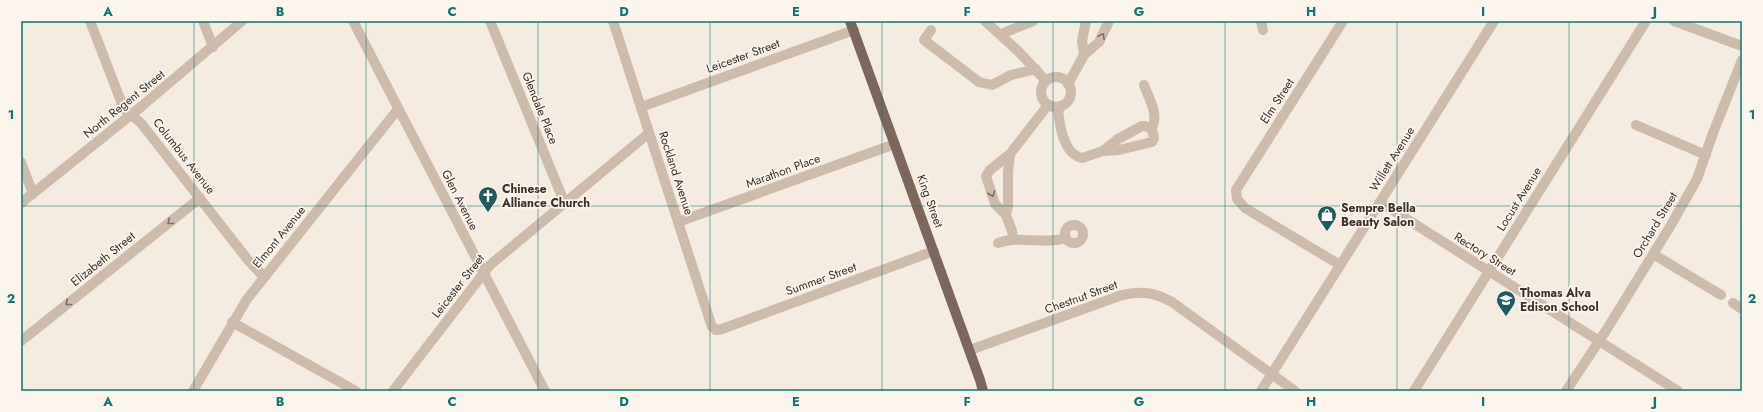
<svg xmlns="http://www.w3.org/2000/svg" width="1763" height="412" font-family="Jost,sans-serif">
<rect width="100%" height="100%" fill="#f4ebe1"/>
<g fill="none" stroke-linecap="round" stroke-linejoin="round">
<g stroke="#cdbbac" stroke-width="10">
<path d="M 90,21 L 124,109 L 141,123 L 248,260 L 264,277"/>
<path d="M 203,21 L 213,47"/>
<path d="M 353,21 L 545,391"/>
<path d="M 490,21 L 565,204"/>
<path d="M 613,21 L 712,327 L 716,330 L 722,329 L 934,251"/>
<path d="M 985,21 L 1018,51 L 1046,81"/>
<path d="M 1086,21 L 1082,41 L 1084,55 L 1099,42 L 1109,21"/>
<path d="M 1261,21 L 1263,30"/>
<path d="M 1674,21 L 1742,46"/>
<path d="M 931,30 L 924,40 L 979,82 L 992,85 L 1011,75 L 1036,69"/>
<path d="M 1002,35 L 1006,32 L 1033,21"/>
<circle cx="1056" cy="92" r="15"/>
<path d="M 1068,84 L 1084,55"/>
<path d="M 1144,85 C 1149,99 1160,116 1151,129"/>
<path d="M 641,107 L 854,30"/>
<path d="M 1058,107 C 1059,123 1063,154 1082,158 L 1103,151"/>
<path d="M 1636,125 L 1706,155"/>
<path d="M 1142,126 C 1150,126 1153,130 1154,138 L 1152,142 L 1119,150 L 1103,151 L 1118,139 Z"/>
<path d="M 21,162 L 33,194"/>
<path d="M 1380,202 L 1678,391"/>
<path d="M 21,203 L 142,106 L 242,21"/>
<path d="M 1006,215 L 1008,206 L 1008,172 L 1010,154"/>
<path d="M 678,222 L 895,144"/>
<circle cx="1074" cy="234" r="9"/>
<path d="M 1013,239 L 1012,231 L 1006,215 L 995,204 L 986,176 L 990,170 L 1010,154 L 1048,105"/>
<path d="M 998,243 C 1020,235 1043,245 1066,238"/>
<path d="M 1653,254 L 1721,295"/>
<path d="M 1340,265 L 1245,208 L 1237,199 L 1236,190 L 1343,21"/>
<path d="M 1733,303 L 1742,309"/>
<path d="M 232,322 L 356,391"/>
<path d="M 21,341 L 200,198"/>
<path d="M 970,350 L 1122,295 C 1144,291 1153,292 1172,302 L 1295,391"/>
<path d="M 193,391 L 247,299 L 398,109"/>
<path d="M 393,391 L 490,265 L 649,133"/>
<path d="M 1261,391 L 1494,21"/>
<path d="M 1414,391 L 1646,21"/>
<path d="M 1566,391 L 1607,329 L 1671,225 L 1697,179 L 1713,133 L 1742,60"/>
</g>
<path stroke="#7d675c" stroke-width="10" d="M 850,21 L 980,380 L 983,391"/>
</g>
<defs><path id="oneway-chevron" d="M-2-3.5L2.5 0L-2 3.5" fill="none" stroke-width="1.6" stroke-linecap="round" stroke-linejoin="round"/></defs>
<g stroke="#7d6f65">
<use href="#oneway-chevron" transform="translate(1102 36) rotate(-62)"/>
<use href="#oneway-chevron" transform="translate(992 194) rotate(68)"/>
<use href="#oneway-chevron" transform="translate(170 222) rotate(141)"/>
<use href="#oneway-chevron" transform="translate(68 303) rotate(141)"/>
</g>
<path fill="none" stroke="#0f766e" stroke-width="1" stroke-opacity="0.55" d="M 194,21 L 194,391M 366,21 L 366,391M 538,21 L 538,391M 710,21 L 710,391M 882,21 L 882,391M 1053,21 L 1053,391M 1225,21 L 1225,391M 1397,21 L 1397,391M 1569,21 L 1569,391M 21,206 L 1742,206"/>
<defs>
<symbol id="church-pin" viewBox="-11 -11 22 30"><path d="M0 17L-7.5 6A9.5 9.5 0 1 1 7.5 6Z" fill="#1f5a5e" stroke="#fbf5ee"/><path d="M-1.2-6h2.4v3.5h3.3v2.4h-3.3V6h-2.4V-.1h-3.3v-2.4h3.3Z" fill="#fff"/></symbol>
<symbol id="shop-pin" viewBox="-11 -11 22 30"><path d="M0 17L-7.5 6A9.5 9.5 0 1 1 7.5 6Z" fill="#1f5a5e" stroke="#fbf5ee"/><path d="M-5-2.5h2.3a2.7 3.5 0 0 1 5.4 0H5L5.5 6h-11ZM-1.5-2.5h3a1.5 2.3 0 0 0-3 0Z" fill="#fff"/></symbol>
<symbol id="school-pin" viewBox="-11 -11 22 30"><path d="M0 17L-7.5 6A9.5 9.5 0 1 1 7.5 6Z" fill="#1f5a5e" stroke="#fbf5ee"/><path d="M0-5L7-2L0 1L-7-2ZM-4 1L0 2.5L4 1V4Q0 6-4 4Z" fill="#fff"/></symbol>
</defs>
<g fill-rule="evenodd">
<use href="#church-pin" x="477" y="185" width="22" height="30"/>
<use href="#shop-pin" x="1316" y="204" width="22" height="30"/>
<use href="#school-pin" x="1495" y="289" width="22" height="30"/>
</g>
<g text-anchor="middle" stroke-width="3.5" stroke-linejoin="round" paint-order="stroke">
<g font-size="12" fill="#3b302b" stroke="#fbf5ee">
<text transform="translate(743 56) rotate(-20)" y="4">Leicester Street</text>
<text transform="translate(1277 101) rotate(-57)" y="4">Elm Street</text>
<text transform="translate(124 104) rotate(-39)" y="4">North Regent Street</text>
<text transform="translate(540 108) rotate(68)" y="4">Glendale Place</text>
<text transform="translate(184 156) rotate(52)" y="4">Columbus Avenue</text>
<text transform="translate(1392 159) rotate(-58)" y="4">Willett Avenue</text>
<text transform="translate(783 171) rotate(-20)" y="4">Marathon Place</text>
<text transform="translate(676 173) rotate(72)" y="4">Rockland Avenue</text>
<text transform="translate(1519 199) rotate(-58)" y="4">Locust Avenue</text>
<text transform="translate(460 200) rotate(63)" y="4">Glen Avenue</text>
<text transform="translate(930 201) rotate(70)" y="4">King Street</text>
<text transform="translate(1655 225) rotate(-59)" y="4">Orchard Street</text>
<text transform="translate(279 237) rotate(-51)" y="4">Elmont Avenue</text>
<text transform="translate(1485 254) rotate(32)" y="4">Rectory Street</text>
<text transform="translate(103 259) rotate(-39)" y="4">Elizabeth Street</text>
<text transform="translate(821 279) rotate(-20)" y="4">Summer Street</text>
<text transform="translate(458 286) rotate(-52)" y="4">Leicester Street</text>
<text transform="translate(1081 297) rotate(-20)" y="4">Chestnut Street</text>
</g>
<g font-size="12" font-weight="bold" fill="#3b302b" stroke="#fbf5ee" text-anchor="start">
<text x="502" y="193">Chinese<tspan x="502" dy="14">Alliance Church</tspan></text>
<text x="1341" y="212">Sempre Bella<tspan x="1341" dy="14">Beauty Salon</tspan></text>
<text x="1520" y="297">Thomas Alva<tspan x="1520" dy="14">Edison School</tspan></text>
</g>
</g>
<rect width="1763" height="412" fill="none" stroke="#fbf5ee" stroke-width="44"/>
<rect x="22" y="22" width="1719" height="368" fill="none" stroke="#0f766e" stroke-width="1.5"/>
<g font-size="13" text-anchor="middle" font-weight="bold" fill="#0f766e">
<text x="108" y="16">A</text>
<text x="280" y="16">B</text>
<text x="452" y="16">C</text>
<text x="624" y="16">D</text>
<text x="796" y="16">E</text>
<text x="967" y="16">F</text>
<text x="1139" y="16">G</text>
<text x="1311" y="16">H</text>
<text x="1483" y="16">I</text>
<text x="1655" y="16">J</text>
<text x="11" y="119">1</text>
<text x="1752" y="119">1</text>
<text x="11" y="303">2</text>
<text x="1752" y="303">2</text>
<text x="108" y="406">A</text>
<text x="280" y="406">B</text>
<text x="452" y="406">C</text>
<text x="624" y="406">D</text>
<text x="796" y="406">E</text>
<text x="967" y="406">F</text>
<text x="1139" y="406">G</text>
<text x="1311" y="406">H</text>
<text x="1483" y="406">I</text>
<text x="1655" y="406">J</text>
</g>
</svg>
